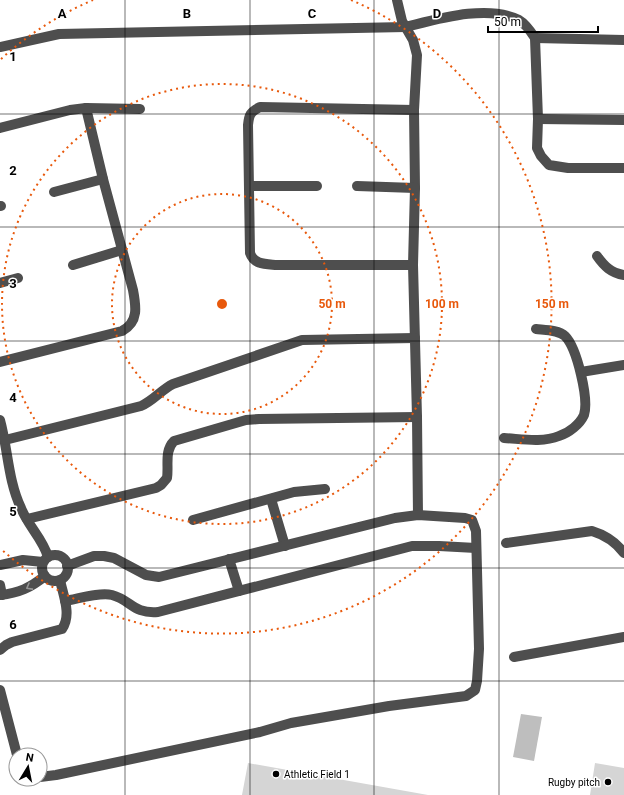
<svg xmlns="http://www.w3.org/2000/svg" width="624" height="795" font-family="Roboto,sans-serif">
<rect width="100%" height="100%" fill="#fff"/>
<g fill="#d5d5d5">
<path d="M 248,763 L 428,795 L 242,795 Z"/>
<path d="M 595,763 L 624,768 L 624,795 L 590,795 Z"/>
</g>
<path fill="#bebebe" d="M 521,714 L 542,717 L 534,761 L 513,757 Z"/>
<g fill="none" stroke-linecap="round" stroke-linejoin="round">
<g stroke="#4e4e4e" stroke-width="10">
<path d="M 397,0 L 402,21 L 413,40 L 417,55 L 414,110 L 415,188 L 413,265 L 417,417 L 418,515"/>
<path d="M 535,38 L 624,40"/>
<path d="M 0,47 L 59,34 L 406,27 C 438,19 487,4 519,20 C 526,24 531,32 535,38 L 538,119 L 537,148 L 541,156 L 549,165 L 568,168 L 624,168"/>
<path d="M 86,108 L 140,109"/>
<path d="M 538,119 L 624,120"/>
<path d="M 0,128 L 70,110 L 86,108 L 103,179 L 133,290 C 136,306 139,322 122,331 L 0,362"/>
<path d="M 249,186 L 317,186"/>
<path d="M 357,186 L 415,188"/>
<path d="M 54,192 L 103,179"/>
<path d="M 0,206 L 1,206"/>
<path d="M 597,256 C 604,266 611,273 624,275"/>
<path d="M 73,265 L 122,250"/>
<path d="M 413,265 L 277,265 C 266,264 254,265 250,253 L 248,125 C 249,115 250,112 260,107 L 414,110"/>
<path d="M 0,283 L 18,278"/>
<path d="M 581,372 L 624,365"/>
<path d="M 0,420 C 8,449 8,481 21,508 C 28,526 43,539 48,557"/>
<path d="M 504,438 C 522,439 542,443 559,436 C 569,433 580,424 584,415 C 589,399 577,348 565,336 C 559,330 545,330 536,329"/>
<path d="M 5,440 L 141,406 C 153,401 161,390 173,384 L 302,340 L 415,338"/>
<path d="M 271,499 L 285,546"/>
<path d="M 27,519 L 156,488 L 161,485 L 167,478 C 169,466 164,451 174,441 L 246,420 L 259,419 L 417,417"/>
<path d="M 193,520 L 294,492 L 325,489"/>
<path d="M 506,543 L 592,531 C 605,535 615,541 624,553"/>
<circle cx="55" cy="568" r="13"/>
<path d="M 229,559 L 239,591"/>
<path d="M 0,565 L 23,560 L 43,562"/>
<path d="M 0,585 L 2,595"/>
<path d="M 0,595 C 19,593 30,588 45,576"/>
<path d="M 65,601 C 78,599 99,592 112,595 C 131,600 133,614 158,612 L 412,546 L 439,546 L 476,548"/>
<path d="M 0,650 L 6,645 L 12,642 L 62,629 C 72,615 63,595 60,580"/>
<path d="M 514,657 L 624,637"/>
<path d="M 0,690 L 17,755"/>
<path d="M 40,777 L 56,775 L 260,732 L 291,723 L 389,706 L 466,696 L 475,690 L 477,681 L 479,649 L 476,531 L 472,520 L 465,518 L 418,515 L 395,518 L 159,577 L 146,575 L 114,558 L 104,556 L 94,556 L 67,566"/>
</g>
</g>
<defs><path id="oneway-chevron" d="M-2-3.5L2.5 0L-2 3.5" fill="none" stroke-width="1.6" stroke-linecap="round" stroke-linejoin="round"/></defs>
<use stroke="#959595" href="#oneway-chevron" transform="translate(29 587) rotate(151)"/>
<path fill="none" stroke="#000" stroke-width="1" stroke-opacity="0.55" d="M 125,0 L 125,795M 250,0 L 250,795M 374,0 L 374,795M 499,0 L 499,795M 0,114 L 624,114M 0,227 L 624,227M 0,341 L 624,341M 0,454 L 624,454M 0,568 L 624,568M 0,681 L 624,681"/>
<g fill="none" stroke="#e8590c" stroke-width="2" stroke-dasharray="2 4">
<circle cx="222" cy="304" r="110"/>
<circle cx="222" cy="304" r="220"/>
<path d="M1 59A330 330 0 0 1 93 0M351 0A330 330 0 1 1 1 549"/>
</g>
<g fill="#000" stroke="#fff" stroke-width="1.5">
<circle cx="276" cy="774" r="4"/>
<circle cx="608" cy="782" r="4"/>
</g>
<g text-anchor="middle" stroke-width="3" stroke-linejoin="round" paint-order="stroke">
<g font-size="10" fill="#000" stroke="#fff" text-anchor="start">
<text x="284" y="778">Athletic Field 1</text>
<text x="600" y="786" text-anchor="end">Rugby pitch</text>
</g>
</g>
<g font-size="13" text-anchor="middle" font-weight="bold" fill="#000" stroke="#fff" stroke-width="3" stroke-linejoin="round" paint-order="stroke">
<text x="62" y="18">A</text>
<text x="187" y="18">B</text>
<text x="312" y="18">C</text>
<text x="437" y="18">D</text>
<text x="13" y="61">1</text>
<text x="13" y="175">2</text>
<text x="13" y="288">3</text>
<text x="13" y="402">4</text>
<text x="13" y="516">5</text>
<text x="13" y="629">6</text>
</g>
<circle cx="222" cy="304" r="6" fill="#e8590c" stroke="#fff" stroke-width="2"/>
<g font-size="12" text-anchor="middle" font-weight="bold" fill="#e8590c" stroke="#fff" stroke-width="3" stroke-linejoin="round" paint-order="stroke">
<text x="332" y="308">50 m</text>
<text x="442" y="308">100 m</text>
<text x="552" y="308">150 m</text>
</g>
<g transform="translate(28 767) rotate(10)"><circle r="19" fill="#ffffff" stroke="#999999"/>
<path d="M0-3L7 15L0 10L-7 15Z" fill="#000000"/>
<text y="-6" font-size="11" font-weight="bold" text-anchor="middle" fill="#000000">N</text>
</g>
<path d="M488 26v6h110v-6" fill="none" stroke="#000000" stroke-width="2"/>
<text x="494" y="26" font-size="12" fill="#000000" stroke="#ffffff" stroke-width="3" paint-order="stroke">50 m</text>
</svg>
